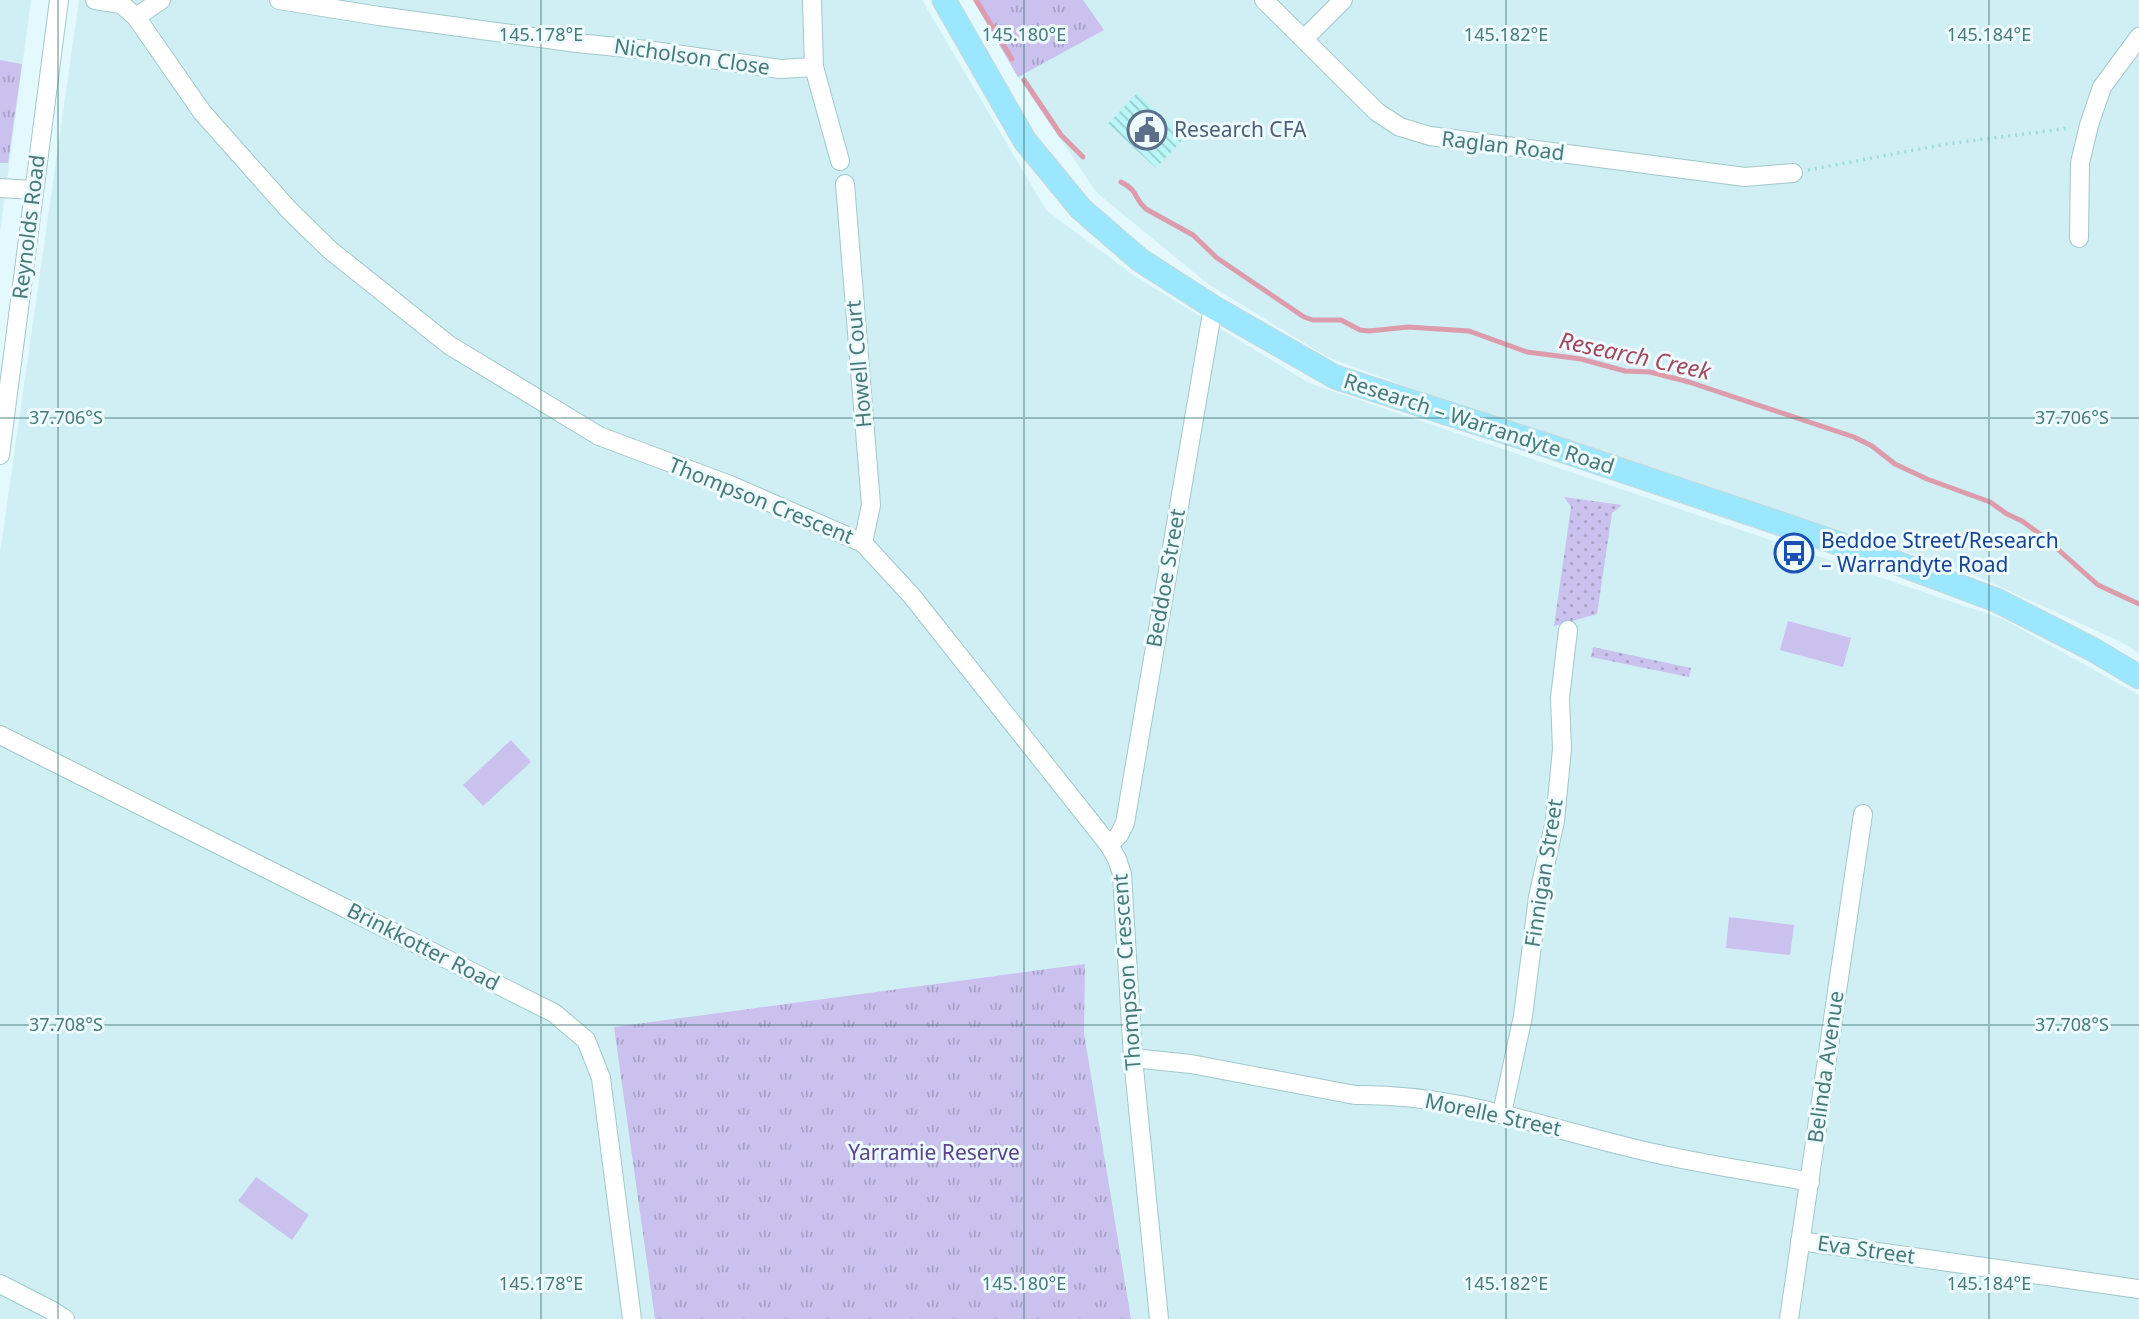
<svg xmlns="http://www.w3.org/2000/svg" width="2139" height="1319" font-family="'Noto Sans',sans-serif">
<defs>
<pattern id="grass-dots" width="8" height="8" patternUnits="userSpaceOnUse" patternTransform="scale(1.75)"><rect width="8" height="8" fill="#cac1ee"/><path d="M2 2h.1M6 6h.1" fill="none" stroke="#a6a2c6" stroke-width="1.8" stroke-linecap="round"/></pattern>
<pattern id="park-tufts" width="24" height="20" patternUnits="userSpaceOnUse" patternTransform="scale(1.75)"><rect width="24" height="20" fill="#cac1ee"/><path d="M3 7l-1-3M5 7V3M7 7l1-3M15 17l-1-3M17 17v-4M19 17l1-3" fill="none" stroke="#a6a2c6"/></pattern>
<pattern id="building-back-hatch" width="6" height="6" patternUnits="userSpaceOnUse" patternTransform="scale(1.75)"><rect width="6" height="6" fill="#b9f6f7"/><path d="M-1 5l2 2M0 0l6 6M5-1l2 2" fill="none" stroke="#98cccd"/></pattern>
</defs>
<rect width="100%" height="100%" fill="#e4f9fe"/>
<g fill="#cfeff4">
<path d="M 0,0 L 31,0 L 0,233 Z"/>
<path d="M 79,0 L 922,0 L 1046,210 L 1136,277 L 1309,383 L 2003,619 L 2139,695 L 2139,1319 L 0,1319 L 0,553 Z"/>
<path d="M 973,0 L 2139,0 L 2139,653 L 2121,642 L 1970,573 L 1465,408 L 1327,357 L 1208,284 L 1097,193 L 1018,77 Z"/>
</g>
<g fill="url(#grass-dots)">
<path d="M 1564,497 L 1622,505 L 1612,513 L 1597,614 L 1554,626 L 1571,507 Z"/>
<path d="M 1593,647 L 1691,668 L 1689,677 L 1591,657 Z"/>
</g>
<g fill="url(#park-tufts)">
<path d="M 973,0 L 1083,0 L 1104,30 L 1018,77 Z"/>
<path d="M 0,60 L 22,64 L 8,163 L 0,163 Z"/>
<path d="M 1085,964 L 1084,1033 L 1131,1319 L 655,1319 L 614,1027 Z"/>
</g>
<g fill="#cac1ee">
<path d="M 1788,621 L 1851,638 L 1843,667 L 1780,650 Z"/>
<path d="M 511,740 L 531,762 L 483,806 L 463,785 Z"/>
<path d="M 1729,917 L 1794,925 L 1790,955 L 1726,948 Z"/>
<path d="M 256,1177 L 309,1215 L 292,1240 L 238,1201 Z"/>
</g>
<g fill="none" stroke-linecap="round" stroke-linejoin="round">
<g stroke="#dd9cab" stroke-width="5">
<path d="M 976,0 L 1012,59"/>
<path d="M 1024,80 L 1061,135 L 1083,157"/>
<path d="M 1121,182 C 1140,192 1133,198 1146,209 L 1193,235 L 1217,258 L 1304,317 L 1313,320 L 1341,320 L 1360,330 L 1369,331 L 1408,327 L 1469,331 L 1527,352 L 1581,359 L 1625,371 L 1650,372 L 1689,382 L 1854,437 L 1872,446 L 1895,464 L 1927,479 L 1990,502 L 2007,514 L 2022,521 L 2044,537 L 2098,585 L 2139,604"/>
</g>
</g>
<path fill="url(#building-back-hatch)" d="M 1137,93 L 1185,137 L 1156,168 L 1108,124 Z"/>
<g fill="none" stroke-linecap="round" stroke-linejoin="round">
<defs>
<g id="minor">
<path d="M 95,0 L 121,4 L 136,17 L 202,112 L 289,210 L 330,250 L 449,345 L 599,436 L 730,485 L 863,543 L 911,595 L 1109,845 L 1117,859 L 1122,874 L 1133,1058 L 1159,1319"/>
<path d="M 279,0 L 379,16 L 577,43 L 647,50 L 780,69 L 814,67"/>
<path d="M 812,0 L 814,67 L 840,161"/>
<path d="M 1264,0 L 1377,112 L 1400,127 L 1430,136 L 1745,177 L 1793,173"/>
<path d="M 136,17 L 161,0"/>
<path d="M 1304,39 L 1343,0"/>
<path d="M 845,184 L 871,505 L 863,543"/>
<path d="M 0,188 L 34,190"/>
<path d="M 2079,238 L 2080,163 L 2089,125 L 2102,87 L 2139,37"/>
<path d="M 0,455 L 59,0"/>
<path d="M 0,735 L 554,1013 L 586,1040 L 601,1078 L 632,1319"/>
<path d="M 1109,845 L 1119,835 L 1125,823 L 1213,307"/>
<path d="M 1133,1058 L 1191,1064 L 1355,1095 C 1452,1093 1543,1127 1636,1149 C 1693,1163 1752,1171 1810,1182"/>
<path d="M 1502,1113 L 1523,1016 L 1538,897 L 1555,821 L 1562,749 L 1560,698 L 1568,630"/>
<path d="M 1800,1241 L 2139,1289"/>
<path d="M 0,1284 L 49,1309 L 65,1319"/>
<path d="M 1789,1319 L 1863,814"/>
</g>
<path id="major" d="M 944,0 L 1025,141 L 1081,209 L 1140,260 L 1213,307 L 1335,377 L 1555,448 L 1897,563 L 1996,600 L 2092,649 L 2139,677"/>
</defs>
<use href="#minor" stroke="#a1c8ca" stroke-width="20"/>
<use href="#major" stroke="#c8d7d6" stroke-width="25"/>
<path stroke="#9cdcdc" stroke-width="3.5" stroke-dasharray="2 5" stroke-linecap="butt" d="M 1808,170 L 1947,144 L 2070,128"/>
<use href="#minor" stroke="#fff" stroke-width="18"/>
<use href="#major" stroke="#9be7ff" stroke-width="23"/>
</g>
<path fill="none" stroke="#477a78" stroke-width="2" stroke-opacity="0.45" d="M 58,0 L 58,1319M 541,0 L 541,1319M 1024,0 L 1024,1319M 1506,0 L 1506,1319M 1989,0 L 1989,1319M 0,418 L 2139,418M 0,1025 L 2139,1025"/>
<defs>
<symbol id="civic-ring" viewBox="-11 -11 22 22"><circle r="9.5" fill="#edfbff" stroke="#5c6f8a" stroke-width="1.5"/><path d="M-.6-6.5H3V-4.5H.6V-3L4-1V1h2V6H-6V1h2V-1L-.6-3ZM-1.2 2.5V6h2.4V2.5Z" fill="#5c6f8a"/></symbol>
<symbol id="bus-ring" viewBox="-11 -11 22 22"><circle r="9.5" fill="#edfbff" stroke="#1a4fb4" stroke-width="1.5"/><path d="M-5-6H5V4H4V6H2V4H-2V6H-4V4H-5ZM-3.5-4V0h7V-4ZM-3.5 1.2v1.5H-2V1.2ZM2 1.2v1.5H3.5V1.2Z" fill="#1a4fb4"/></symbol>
</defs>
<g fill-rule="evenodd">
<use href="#civic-ring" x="1125" y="108" width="44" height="44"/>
<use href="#bus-ring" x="1772" y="531" width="44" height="44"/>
</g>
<g text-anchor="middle" stroke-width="6" stroke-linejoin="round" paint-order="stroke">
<g font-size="21" fill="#477a78" stroke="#edfbff">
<text transform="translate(692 57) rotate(8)" y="7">Nicholson Close</text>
<text transform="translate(1503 146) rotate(7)" y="7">Raglan Road</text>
<text transform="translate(29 227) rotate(-83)" y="7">Reynolds Road</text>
<text transform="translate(859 364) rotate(-95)" y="7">Howell Court</text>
<text transform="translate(1479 424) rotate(18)" y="7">Research – Warrandyte Road</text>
<text transform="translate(761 501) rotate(22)" y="7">Thompson Crescent</text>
<text transform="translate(1166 578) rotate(-80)" y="7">Beddoe Street</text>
<text transform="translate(1544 873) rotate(-81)" y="7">Finnigan Street</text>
<text transform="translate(423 947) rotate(27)" y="7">Brinkkotter Road</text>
<text transform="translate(1127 972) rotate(-94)" y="7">Thompson Crescent</text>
<text transform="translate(1826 1067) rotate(-82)" y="7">Belinda Avenue</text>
<text transform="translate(1493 1115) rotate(12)" y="7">Morelle Street</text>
<text transform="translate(1866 1250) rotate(8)" y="7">Eva Street</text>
</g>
<g font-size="21" fill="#4e5e75" stroke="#edfbff" text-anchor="start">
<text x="1174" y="137">Research CFA</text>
</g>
<g font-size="21" fill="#164399" stroke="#edfbff" text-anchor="start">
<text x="1821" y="548">Beddoe Street/Research<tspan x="1821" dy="24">– Warrandyte Road</tspan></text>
</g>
<g font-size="21" fill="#5a428e" stroke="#edfbff">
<text x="934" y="1160">Yarramie Reserve</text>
</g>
<g font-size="23" font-style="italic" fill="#a6465c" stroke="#edfbff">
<text transform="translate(1635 356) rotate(12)" y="8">Research Creek</text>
</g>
</g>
<g font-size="18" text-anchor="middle" fill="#477a78" stroke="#edfbff" stroke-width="6" stroke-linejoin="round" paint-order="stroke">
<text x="541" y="41">145.178°E</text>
<text x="1024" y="41">145.180°E</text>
<text x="1506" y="41">145.182°E</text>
<text x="1989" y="41">145.184°E</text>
<text x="66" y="424">37.706°S</text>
<text x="2072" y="424">37.706°S</text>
<text x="66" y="1031">37.708°S</text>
<text x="2072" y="1031">37.708°S</text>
<text x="541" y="1290">145.178°E</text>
<text x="1024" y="1290">145.180°E</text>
<text x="1506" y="1290">145.182°E</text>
<text x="1989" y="1290">145.184°E</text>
</g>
</svg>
